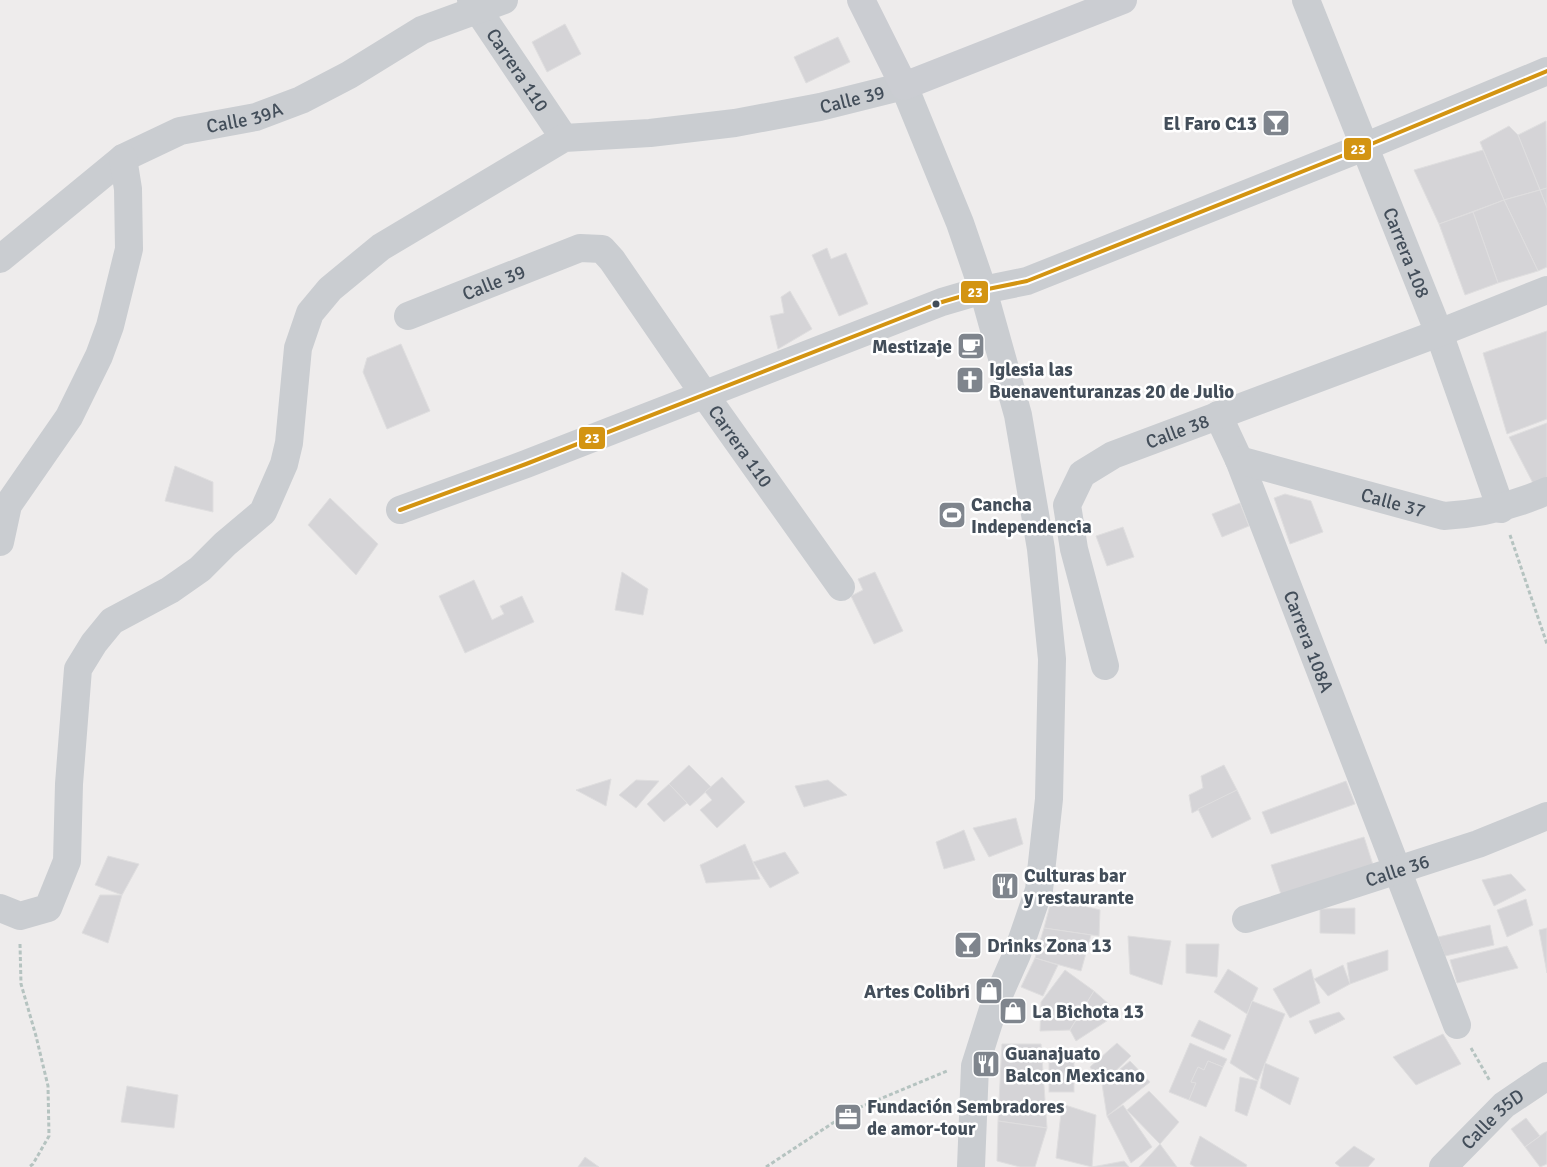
<svg xmlns="http://www.w3.org/2000/svg" width="1547" height="1167" font-family="Signika,sans-serif">
<rect width="100%" height="100%" fill="#eeecec"/>
<g fill="#d5d4d7" stroke="#dfdedf">
<path d="M 565,24 L 581,54 L 547,72 L 532,42 Z"/>
<path d="M 838,37 L 850,62 L 806,83 L 794,57 Z"/>
<path d="M 1546,121 L 1547,188 L 1540,190 L 1518,135 Z"/>
<path d="M 1509,126 L 1518,135 L 1540,190 L 1504,200 L 1480,142 Z"/>
<path d="M 1483,150 L 1504,200 L 1439,224 L 1414,170 Z"/>
<path d="M 1547,188 L 1547,208 L 1540,190 Z"/>
<path d="M 1540,190 L 1547,208 L 1547,267 L 1538,271 L 1504,200 Z"/>
<path d="M 1504,200 L 1538,271 L 1498,283 L 1473,212 Z"/>
<path d="M 1473,212 L 1498,283 L 1465,295 L 1439,224 Z"/>
<path d="M 827,248 L 831,259 L 846,253 L 868,304 L 839,316 L 812,255 Z"/>
<path d="M 790,291 L 812,329 L 778,349 L 770,316 L 784,313 L 781,297 Z"/>
<path d="M 1547,331 L 1547,419 L 1507,434 L 1483,353 Z"/>
<path d="M 401,344 L 430,411 L 387,429 L 363,372 L 367,358 Z"/>
<path d="M 1547,423 L 1547,482 L 1536,489 L 1509,437 Z"/>
<path d="M 175,466 L 213,482 L 213,512 L 165,501 Z"/>
<path d="M 1285,494 L 1311,501 L 1323,532 L 1290,544 L 1274,498 Z"/>
<path d="M 330,498 L 378,544 L 356,575 L 308,525 Z"/>
<path d="M 1240,503 L 1249,526 L 1222,537 L 1212,514 Z"/>
<path d="M 1123,527 L 1134,557 L 1107,566 L 1096,536 Z"/>
<path d="M 622,572 L 648,589 L 643,615 L 615,610 Z"/>
<path d="M 875,572 L 903,631 L 874,644 L 851,596 L 863,590 L 858,579 Z"/>
<path d="M 474,580 L 492,620 L 504,614 L 500,606 L 522,596 L 534,622 L 465,653 L 439,596 Z"/>
<path d="M 689,765 L 711,787 L 690,806 L 669,784 Z"/>
<path d="M 1224,765 L 1237,790 L 1192,813 L 1189,795 L 1203,788 L 1201,776 Z"/>
<path d="M 722,777 L 745,802 L 717,828 L 700,810 L 712,800 L 705,792 Z"/>
<path d="M 611,779 L 606,806 L 576,790 Z"/>
<path d="M 636,780 L 659,781 L 636,808 L 619,795 Z"/>
<path d="M 828,780 L 847,795 L 804,807 L 795,786 Z"/>
<path d="M 1346,781 L 1355,804 L 1271,834 L 1262,812 Z"/>
<path d="M 669,784 L 687,803 L 664,822 L 647,804 Z"/>
<path d="M 1237,790 L 1251,819 L 1212,838 L 1198,809 Z"/>
<path d="M 1016,818 L 1023,844 L 989,857 L 973,828 Z"/>
<path d="M 964,830 L 975,860 L 944,869 L 936,842 Z"/>
<path d="M 1364,837 L 1373,865 L 1283,900 L 1271,865 Z"/>
<path d="M 745,844 L 760,879 L 706,883 L 700,865 Z"/>
<path d="M 785,852 L 799,873 L 770,888 L 753,862 Z"/>
<path d="M 108,856 L 139,864 L 122,895 L 95,885 Z"/>
<path d="M 1511,874 L 1526,890 L 1494,906 L 1482,880 Z"/>
<path d="M 100,895 L 122,895 L 108,943 L 82,933 Z"/>
<path d="M 1052,898 L 1100,910 L 1099,936 L 1044,928 Z"/>
<path d="M 1526,899 L 1533,925 L 1507,937 L 1497,910 Z"/>
<path d="M 1355,908 L 1355,934 L 1320,933 L 1320,909 Z"/>
<path d="M 1490,925 L 1494,945 L 1445,956 L 1438,937 Z"/>
<path d="M 1044,928 L 1091,935 L 1081,971 L 1035,958 Z"/>
<path d="M 1547,928 L 1547,973 L 1539,930 Z"/>
<path d="M 1128,936 L 1171,941 L 1162,985 L 1130,974 Z"/>
<path d="M 1186,944 L 1219,944 L 1217,977 L 1186,973 Z"/>
<path d="M 1507,946 L 1518,968 L 1457,983 L 1450,960 Z"/>
<path d="M 1388,950 L 1388,970 L 1350,984 L 1347,963 Z"/>
<path d="M 1035,958 L 1058,965 L 1043,996 L 1021,987 Z"/>
<path d="M 1343,965 L 1350,984 L 1328,996 L 1314,979 Z"/>
<path d="M 1228,969 L 1258,988 L 1247,1014 L 1214,992 Z"/>
<path d="M 1311,969 L 1320,1003 L 1290,1018 L 1273,989 Z"/>
<path d="M 1065,970 L 1094,991 L 1070,1030 L 1040,1031 L 1041,1002 Z"/>
<path d="M 1094,991 L 1119,1013 L 1076,1041 L 1070,1030 Z"/>
<path d="M 1252,1001 L 1285,1014 L 1258,1081 L 1230,1063 Z"/>
<path d="M 1339,1012 L 1345,1019 L 1315,1034 L 1309,1021 Z"/>
<path d="M 1199,1020 L 1231,1035 L 1224,1050 L 1191,1036 Z"/>
<path d="M 1443,1034 L 1461,1064 L 1416,1085 L 1393,1057 Z"/>
<path d="M 1117,1043 L 1131,1056 L 1102,1084 L 1090,1067 Z"/>
<path d="M 1190,1043 L 1227,1059 L 1223,1067 L 1208,1061 L 1204,1070 L 1198,1067 L 1191,1082 L 1196,1083 L 1189,1100 L 1169,1092 Z"/>
<path d="M 1002,1044 L 1041,1044 L 1047,1128 L 998,1121 Z"/>
<rect x="1049" y="1055" width="25" height="37"/>
<path d="M 1130,1061 L 1150,1082 L 1107,1116 L 1102,1084 Z"/>
<path d="M 1208,1061 L 1223,1067 L 1206,1107 L 1189,1100 L 1196,1083 L 1191,1082 L 1198,1067 L 1204,1070 Z"/>
<path d="M 1265,1063 L 1299,1078 L 1290,1105 L 1260,1088 Z"/>
<path d="M 1240,1077 L 1258,1081 L 1247,1116 L 1235,1111 Z"/>
<path d="M 127,1086 L 178,1095 L 174,1128 L 121,1122 Z"/>
<path d="M 1149,1091 L 1179,1122 L 1160,1144 L 1127,1110 Z"/>
<path d="M 1062,1104 L 1096,1115 L 1092,1167 L 1056,1158 Z"/>
<path d="M 1123,1105 L 1152,1147 L 1131,1163 L 1107,1116 Z"/>
<path d="M 1526,1118 L 1540,1136 L 1525,1147 L 1511,1129 Z"/>
<path d="M 998,1121 L 1047,1128 L 1035,1167 L 1020,1167 L 997,1161 Z"/>
<path d="M 1547,1131 L 1547,1164 L 1540,1167 L 1525,1147 Z"/>
<path d="M 1200,1136 L 1247,1165 L 1246,1167 L 1195,1167 L 1190,1164 Z"/>
<path d="M 1160,1144 L 1177,1167 L 1139,1167 Z"/>
<path d="M 1354,1146 L 1375,1159 L 1368,1167 L 1340,1167 L 1335,1163 Z"/>
<path d="M 585,1157 L 599,1167 L 578,1167 Z"/>
<path d="M 1124,1161 L 1129,1167 L 1092,1167 Z"/>
</g>
<g fill="none" stroke-linecap="round" stroke-linejoin="round">
<g stroke="#b5c3c0" stroke-width="3" stroke-dasharray="4 2.5" stroke-linecap="butt">
<path d="M 1510,535 L 1547,644"/>
<path d="M 20,944 L 21,984 L 36,1036 L 48,1086 L 49,1136 L 33,1164 L 29,1167"/>
<path d="M 1471,1048 L 1490,1081"/>
<path d="M 766,1167 L 851,1111 L 947,1071"/>
</g>
<g stroke="#cacdd1" stroke-width="28">
<path id="s1" d="M 471,0 L 564,138"/>
<path id="s2" d="M 1306,0 L 1439,333 L 1501,509"/>
<path id="s3" d="M 0,259 L 123,158 L 180,131 L 256,117 L 301,100 L 349,75 L 422,30 L 504,0"/>
<path id="s4" d="M 408,316 L 580,248 L 602,249 L 612,260 L 704,394 L 841,587"/>
<path id="s5" d="M 1218,415 L 1239,460 L 1457,1025"/>
<path id="s6" d="M 1239,460 L 1444,516 C 1481,514 1513,506 1547,491"/>
<path d="M 400,510 L 526,464 L 942,302 L 983,290 L 1027,281 L 1364,147 L 1547,71"/>
<path d="M 0,542 L 8,505 L 69,417 L 99,356 L 110,326 L 129,249 L 128,189 L 123,158"/>
<path id="s7" d="M 1105,666 L 1074,549 L 1067,505 L 1082,474 L 1113,455 L 1439,333 L 1547,290"/>
<path id="s8" d="M 0,908 L 20,916 L 48,908 L 67,861 L 69,784 L 78,669 L 94,643 L 112,621 L 170,590 L 200,569 L 225,544 L 263,512 L 284,464 L 289,443 L 298,348 L 310,313 L 330,289 L 381,247 L 564,138 L 650,133 L 735,123 L 820,107 L 904,86 L 960,223 L 983,290 L 1018,415 L 1041,549 L 1052,659 L 1049,799 L 1039,890 L 1017,954 L 994,1006 L 975,1066 L 971,1167"/>
<path id="s9" d="M 1246,919 L 1478,844 L 1547,816"/>
<path id="s10" d="M 1443,1167 L 1504,1105 L 1547,1076"/>
</g>
<path stroke="#cbcdd2" stroke-width="28" d="M 861,0 L 904,86 L 1123,0"/>
<defs>
<path id="bus-1" d="M 400,510 L 526,464 L 942,302 L 983,290 L 1027,281 L 1364,147 L 1547,71"/>
</defs>
<use href="#bus-1" stroke="#fff" stroke-width="8"/>
<use href="#bus-1" stroke="#d39412" stroke-width="4"/>
</g>
<defs>
<symbol id="bar-square" viewBox="-11 -11 22 22"><rect x="-9" y="-9" width="18" height="18" rx="4" fill="#7f858d" stroke="#fff"/><path d="M-6-5H6L.8 .8V4.5H3.5V6h-7V4.5H-.8V.8Z" fill="#fff"/></symbol>
<symbol id="cafe-square" viewBox="-11 -11 22 22"><rect x="-9" y="-9" width="18" height="18" rx="4" fill="#7f858d" stroke="#fff"/><path d="M-5.5-4.5H6V0H3Q3 3.5 0 3.5H-2.5Q-5.5 3.5-5.5 0ZM3-3.2v2h1.7v-2ZM-6 4.5H4V6H-6Z" fill="#fff"/></symbol>
<symbol id="church-square" viewBox="-11 -11 22 22"><rect x="-9" y="-9" width="18" height="18" rx="4" fill="#7f858d" stroke="#fff"/><path d="M-1.2-6h2.4v3.5h3.3v2.4h-3.3V6h-2.4V-.1h-3.3v-2.4h3.3Z" fill="#fff"/></symbol>
<symbol id="stadium-square" viewBox="-11 -11 22 22"><rect x="-9" y="-9" width="18" height="18" rx="4" fill="#7f858d" stroke="#fff"/><path d="M0-5a6.5 5 0 1 0 0 10a6.5 5 0 1 0 0-10ZM-3.5-1.8h7v3.6h-7Z" fill="#fff"/></symbol>
<symbol id="restaurant-square" viewBox="-11 -11 22 22"><rect x="-9" y="-9" width="18" height="18" rx="4" fill="#7f858d" stroke="#fff"/><path d="M-5-6h1v4h1v-4h1v4h1v-4h1v5L-1.5 .5V6h-2V.5L-5-1ZM5-6V6H3V1.5H1.5Q1.5-4 5-6Z" fill="#fff"/></symbol>
<symbol id="shop-square" viewBox="-11 -11 22 22"><rect x="-9" y="-9" width="18" height="18" rx="4" fill="#7f858d" stroke="#fff"/><path d="M-5-2.5h2.3a2.7 3.5 0 0 1 5.4 0H5L5.5 6h-11ZM-1.5-2.5h3a1.5 2.3 0 0 0-3 0Z" fill="#fff"/></symbol>
<symbol id="office-square" viewBox="-11 -11 22 22"><rect x="-9" y="-9" width="18" height="18" rx="4" fill="#7f858d" stroke="#fff"/><path d="M-6-3h4V-5.5h4V-3h4V5H-6ZM-1-4.5V-3h2v-1.5ZM-6 0V1H6V0Z" fill="#fff"/></symbol>
</defs>
<g fill-rule="evenodd">
<use href="#bar-square" x="1260" y="107" width="32" height="32"/>
<use href="#cafe-square" x="955" y="330" width="32" height="32"/>
<use href="#church-square" x="954" y="364" width="32" height="32"/>
<use href="#stadium-square" x="936" y="499" width="32" height="32"/>
<use href="#restaurant-square" x="989" y="870" width="32" height="32"/>
<use href="#bar-square" x="952" y="929" width="32" height="32"/>
<use href="#shop-square" x="973" y="975" width="32" height="32"/>
<use href="#shop-square" x="997" y="995" width="32" height="32"/>
<use href="#restaurant-square" x="970" y="1048" width="32" height="32"/>
<use href="#office-square" x="832" y="1101" width="32" height="32"/>
</g>
<circle fill="#434e5a" stroke="#fff" stroke-width="2" cx="936" cy="304" r="4.5"/>
<g text-anchor="middle" stroke-width="5" stroke-linejoin="round" paint-order="stroke">
<g font-size="19" fill="#434e5a" stroke="#fff">
<text dy="7" stroke="none"><textPath href="#s1" startOffset="84">Carrera 110</textPath></text>
<text dy="7" stroke="none"><textPath href="#s8" startOffset="1348">Calle 39</textPath></text>
<text dy="7" stroke="none"><textPath href="#s3" startOffset="288">Calle 39A</textPath></text>
<text dy="7" stroke="none"><textPath href="#s2" startOffset="272">Carrera 108</textPath></text>
<text dy="7" stroke="none"><textPath href="#s4" startOffset="92">Calle 39</textPath></text>
<text dy="7" stroke="none"><textPath href="#s7" startOffset="305">Calle 38</textPath></text>
<text dy="7" stroke="none"><textPath href="#s4" startOffset="448">Carrera 110</textPath></text>
<text dy="7" stroke="none"><textPath href="#s6" startOffset="160">Calle 37</textPath></text>
<text dy="7" stroke="none"><textPath href="#s5" startOffset="244">Carrera 108A</textPath></text>
<text dy="7" stroke="none"><textPath href="#s9" startOffset="159">Calle 36</textPath></text>
<text dy="7" stroke="none"><textPath href="#s10" startOffset="69">Calle 35D</textPath></text>
</g>
<g font-size="19" font-weight="bold" fill="#434e5a" stroke="#fff" text-anchor="start">
<text x="1257" y="130" text-anchor="end">El Faro C13</text>
<text x="952" y="353" text-anchor="end">Mestizaje</text>
<text x="989" y="376">Iglesia las<tspan x="989" dy="22">Buenaventuranzas 20 de Julio</tspan></text>
<text x="971" y="511">Cancha<tspan x="971" dy="22">Independencia</tspan></text>
<text x="1024" y="882">Culturas bar<tspan x="1024" dy="22">y restaurante</tspan></text>
<text x="987" y="952">Drinks Zona 13</text>
<text x="970" y="998" text-anchor="end">Artes Colibri</text>
<text x="1032" y="1018">La Bichota 13</text>
<text x="1005" y="1060">Guanajuato<tspan x="1005" dy="22">Balcon Mexicano</tspan></text>
<text x="867" y="1113">Fundación Sembradores<tspan x="867" dy="22">de amor-tour</tspan></text>
</g>
</g>
<g stroke="#fff" stroke-width="2">
<rect x="1343" y="137" width="29" height="24" rx="5" fill="#d39412"/>
<rect x="960" y="280" width="29" height="24" rx="5" fill="#d39412"/>
<rect x="578" y="426" width="28" height="24" rx="5" fill="#d39412"/>
</g>
<g font-size="14" text-anchor="middle" font-weight="bold" fill="#fff">
<text x="1358" y="154">23</text>
<text x="975" y="297">23</text>
<text x="592" y="443">23</text>
</g>
</svg>
